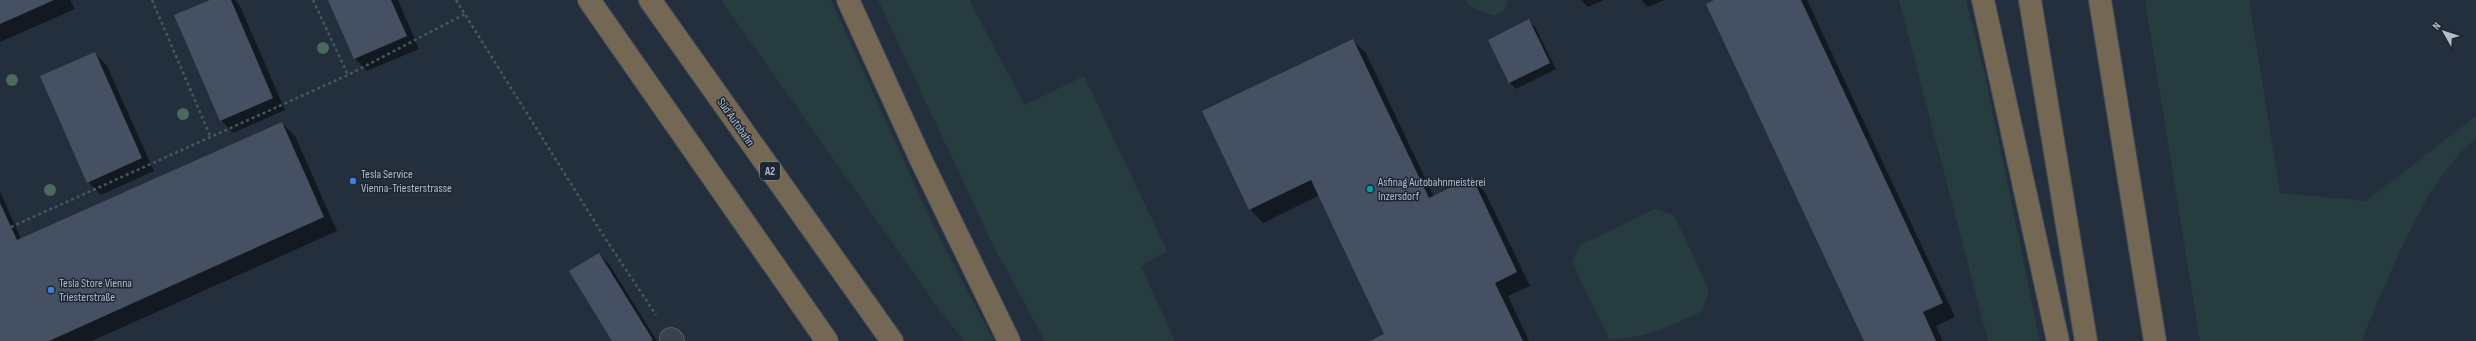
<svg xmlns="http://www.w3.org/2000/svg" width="2476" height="341" font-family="'Sofia Sans Condensed',sans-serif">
<rect width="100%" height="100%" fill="#242f3e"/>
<g fill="#263c3f">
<path d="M 721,0 L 831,0 L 934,227 L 994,341 L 964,341 L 939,309 Z"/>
<path d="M 878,0 L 969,0 L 1025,105 L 1084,76 L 1167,251 L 1141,266 L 1175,341 L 1045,341 L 993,245 Z"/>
<path d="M 1466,0 L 1508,0 L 1505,10 L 1494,16 L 1469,6 Z"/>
<path d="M 1899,0 L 1966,0 L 1985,75 L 2040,341 L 1988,341 Z"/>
<path d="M 2145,0 L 2249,0 L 2280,193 L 2366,201 L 2476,116 L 2476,138 C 2422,185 2397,261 2368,324 L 2363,341 L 2200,341 Z"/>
<path d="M 1655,209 L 1674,215 L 1709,290 L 1703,311 C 1675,324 1640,341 1609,339 L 1572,262 L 1580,245 Z"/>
</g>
<g fill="#0007">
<path d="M 0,0 L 70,0 L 75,9 L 0,42 Z"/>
<path d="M 212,0 L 235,0 L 240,6 L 285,110 L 233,133 L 221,120 Z"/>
<path d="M 329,0 L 398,0 L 419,49 L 367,71 L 355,59 Z"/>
<path d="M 1581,0 L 1604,0 L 1588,7 Z"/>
<path d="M 1641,0 L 1664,0 L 1648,7 Z"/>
<path d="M 1717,0 L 1807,0 L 1955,317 L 1936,326 L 1943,341 L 1864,341 Z"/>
<path d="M 1529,21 L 1535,27 L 1556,69 L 1516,89 L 1510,83 Z"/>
<path d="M 1352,40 L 1366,53 L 1434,197 L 1472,179 L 1485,192 L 1530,286 L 1508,296 L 1529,341 L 1372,341 L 1386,334 L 1320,195 L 1263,223 L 1250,209 Z"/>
<path d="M 95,53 L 107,66 L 154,171 L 101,195 L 88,182 Z"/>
<path d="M 282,123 L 295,136 L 337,231 L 92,341 L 0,341 L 0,191 L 21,239 Z"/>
<path d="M 599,254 L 609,264 L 657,341 L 613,341 Z"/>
</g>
<g fill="#455162">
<path d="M 0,0 L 54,0 L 0,24 Z"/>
<path d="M 210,0 L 231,0 L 273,98 L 220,121 L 174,15 Z"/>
<path d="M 328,0 L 391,0 L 407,36 L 354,59 Z"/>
<path d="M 1714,0 L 1801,0 L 1943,303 L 1923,312 L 1936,341 L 1864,341 L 1706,4 Z"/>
<path d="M 1529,19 L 1550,63 L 1509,83 L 1488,40 Z"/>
<path d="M 1353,39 L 1429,198 L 1472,177 L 1517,272 L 1495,283 L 1523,341 L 1370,341 L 1384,334 L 1311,180 L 1249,210 L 1202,111 Z"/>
<path d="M 95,52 L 142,158 L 87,183 L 40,76 Z"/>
<path d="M 282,122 L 324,217 L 49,341 L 0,341 L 0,203 L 17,240 Z"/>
<path d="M 599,253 L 653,340 L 650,341 L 612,341 L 569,271 Z"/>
</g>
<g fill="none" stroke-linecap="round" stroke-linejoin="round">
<defs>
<path id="minor" d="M 671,339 L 673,341"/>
<g id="motorway">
<path d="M 589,0 L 827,341"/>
<path d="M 650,0 L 892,341"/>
<path d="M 848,0 L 921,160 L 1009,341"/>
<path d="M 1983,0 L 2058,341"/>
<path d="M 2030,0 L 2086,341"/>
<path d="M 2100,0 L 2155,341"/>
</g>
</defs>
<use href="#minor" stroke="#565f6c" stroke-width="24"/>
<use href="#motorway" stroke="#434c59" stroke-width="24"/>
<g stroke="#44595c" stroke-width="2.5" stroke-dasharray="3 3" stroke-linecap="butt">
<path d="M 152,0 L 211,138"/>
<path d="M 313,0 L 348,75"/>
<path d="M 456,0 L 603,235 L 656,315"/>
<path d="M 11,227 L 348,75 L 465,14"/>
</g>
<use href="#minor" stroke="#38414e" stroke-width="22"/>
<use href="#motorway" stroke="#746855" stroke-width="22"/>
</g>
<g fill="#4b6a5d">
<circle cx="323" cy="48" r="6"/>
<circle cx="12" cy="80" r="6"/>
<circle cx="183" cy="114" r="6"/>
<circle cx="50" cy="190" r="6"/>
</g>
<g fill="#3f7fe0" stroke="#1d2633" stroke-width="1.5">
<circle cx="353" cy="181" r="4"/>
<circle cx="51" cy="290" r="4"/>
</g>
<circle fill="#0f9aa8" stroke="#1d2633" stroke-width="1.5" cx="1370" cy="189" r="4"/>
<g text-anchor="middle" stroke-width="3" stroke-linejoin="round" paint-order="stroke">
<rect fill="#1d2633" stroke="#878f9c" stroke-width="1" x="760" y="162" width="20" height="18" rx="3"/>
<g font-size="11" font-weight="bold" fill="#b4bcc9">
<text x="770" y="175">A2</text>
</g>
<g font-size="12" fill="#b4bcc9" stroke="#1d2633">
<text transform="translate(736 122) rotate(55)" y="4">Süd Autobahn</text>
</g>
<g font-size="12" fill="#b4bcc9" stroke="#1d2633" text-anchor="start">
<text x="361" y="178">Tesla Service<tspan x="361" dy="14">Vienna-Triesterstrasse</tspan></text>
<text x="1378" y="186">Asfinag Autobahnmeisterei<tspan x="1378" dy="14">Inzersdorf</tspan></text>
<text x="59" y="287">Tesla Store Vienna<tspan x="59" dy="14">Triesterstraße</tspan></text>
</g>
</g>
<g transform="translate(2444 32) rotate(309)" stroke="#1d2633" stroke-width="3" paint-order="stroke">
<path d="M0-3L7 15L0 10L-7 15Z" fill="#b4bcc9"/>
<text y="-6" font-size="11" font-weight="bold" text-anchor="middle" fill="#b4bcc9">N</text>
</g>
</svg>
